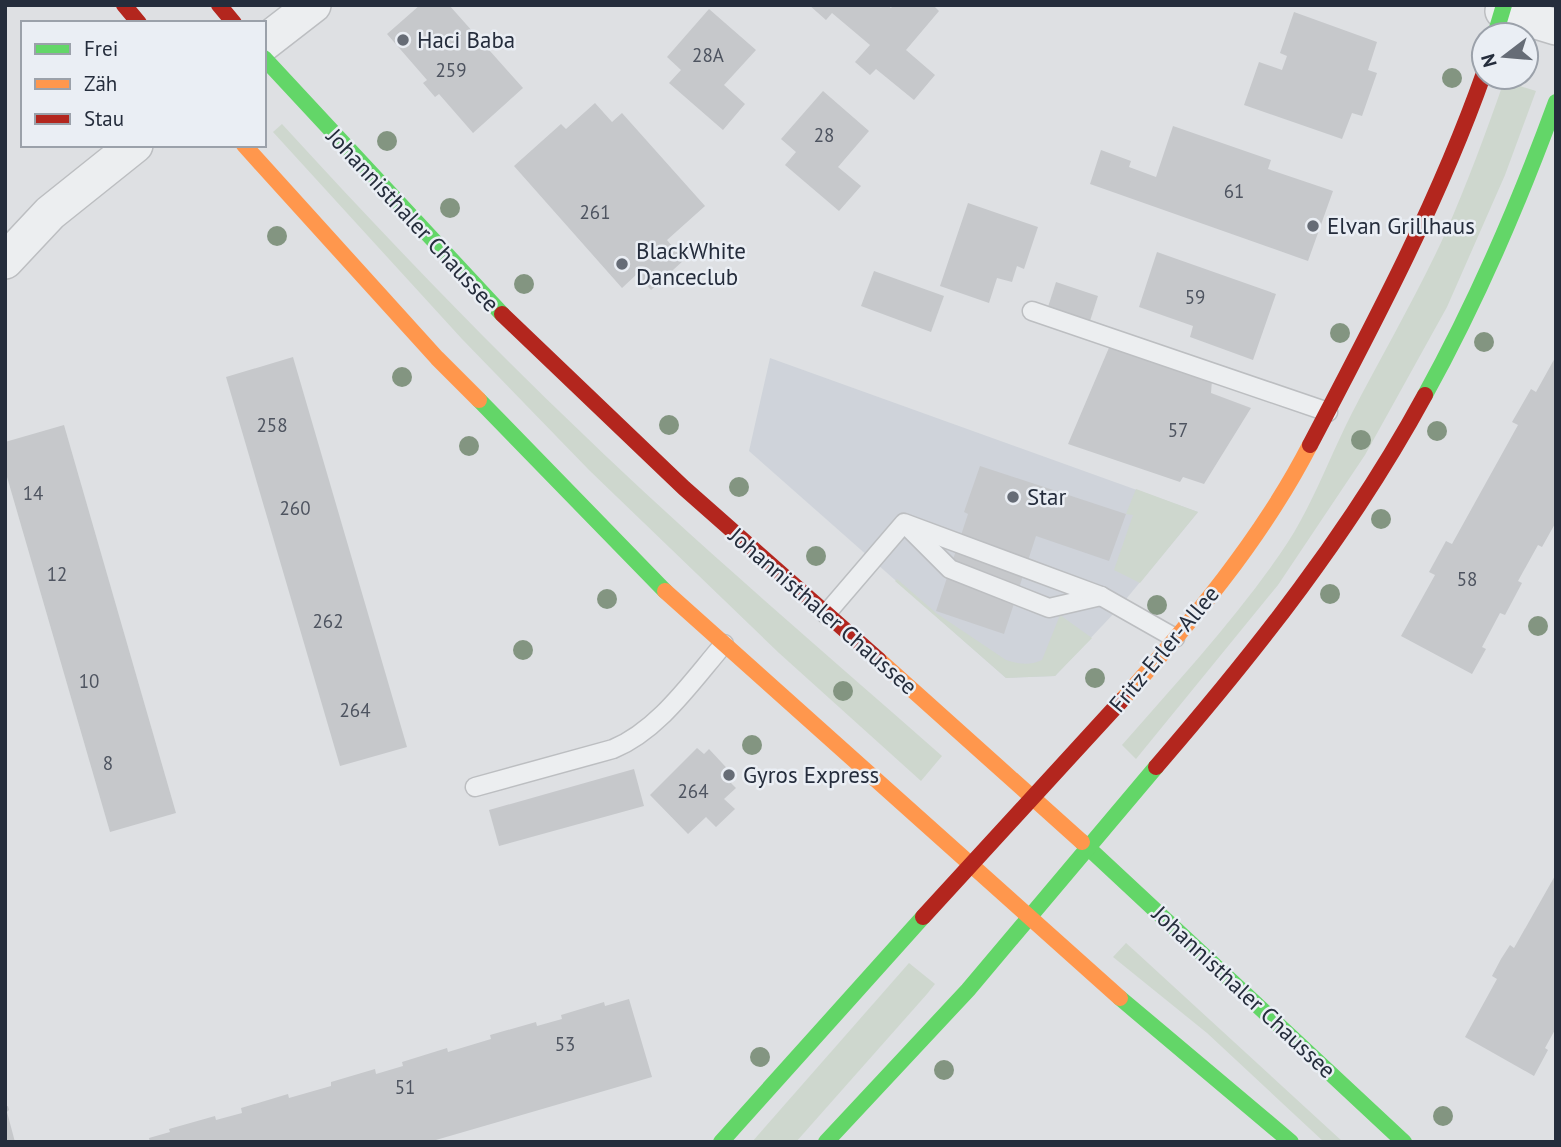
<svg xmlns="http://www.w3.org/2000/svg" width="1561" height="1147" font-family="'PT Sans',sans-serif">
<rect width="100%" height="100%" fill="#dee0e3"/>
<path fill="#cfd3da" d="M 770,358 L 1198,512 L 1117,610 L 1055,676 L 1006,678 L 749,451 Z"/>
<g fill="#ced7ce">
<path d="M 1504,81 L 1536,91 L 1505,175 L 1447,307 L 1365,455 L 1278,585 L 1136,759 L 1122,745 C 1176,683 1233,622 1280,554 C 1311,510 1328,460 1352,413 C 1383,353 1417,295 1445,234 C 1467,184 1486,133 1504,81 Z"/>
<path d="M 282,124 C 380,231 479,335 584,435 C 699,546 822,650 942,756 L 921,781 L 779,653 L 589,470 L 462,339 L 273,132 Z"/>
<path d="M 1136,489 L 1198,512 L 1140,583 L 1114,570 L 1133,515 L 1126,514 Z"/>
<path d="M 897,579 L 936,613 L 1006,660 C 1019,664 1029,666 1042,660 L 1060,615 L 1092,638 L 1055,676 L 1006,678 L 895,581 Z"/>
<path d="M 1126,943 L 1136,952 L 1343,1142 L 1324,1142 L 1207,1033 L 1113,957 Z"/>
<path d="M 909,963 L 935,984 L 927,994 L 796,1142 L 752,1142 Z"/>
</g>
<g fill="#c6c8cb">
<path d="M 420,5 L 449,5 L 523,88 L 473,133 L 439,94 L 435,97 L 423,83 L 427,80 L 387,34 Z"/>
<path d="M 809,5 L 888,5 L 891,8 L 893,5 L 933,5 L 939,11 L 906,50 L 935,75 L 914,100 L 876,69 L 870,75 L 855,62 L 870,45 L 832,13 L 826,20 Z"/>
<path d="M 709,9 L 756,50 L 724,85 L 745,104 L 723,130 L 669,83 L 681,70 L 667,57 Z"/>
<path d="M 1294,12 L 1377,42 L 1368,70 L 1377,73 L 1362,116 L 1352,113 L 1342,139 L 1244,105 L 1259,62 L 1282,70 L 1287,56 L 1280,53 Z"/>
<path d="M 823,91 L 869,131 L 838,167 L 861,186 L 839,211 L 785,165 L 796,152 L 781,139 Z"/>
<path d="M 595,103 L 612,122 L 622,113 L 705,206 L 667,240 L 684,260 L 651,290 L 637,274 L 622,288 L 514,166 L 561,124 L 566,129 Z"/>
<path d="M 1173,126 L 1271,160 L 1268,169 L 1333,191 L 1308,261 L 1090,184 L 1101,150 L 1131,161 L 1129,167 L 1156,177 Z"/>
<path d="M 968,203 L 1038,227 L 1024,269 L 1017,266 L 1012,282 L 997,278 L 989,303 L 940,286 Z"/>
<path d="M 1157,252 L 1276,294 L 1253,360 L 1190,337 L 1193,326 L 1139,307 Z"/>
<path d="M 874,271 L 944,296 L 931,332 L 861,306 Z"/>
<path d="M 1056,282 L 1098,296 L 1090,321 L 1048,307 Z"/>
<path d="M 1111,343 L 1212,380 L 1211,393 L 1251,408 L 1204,484 L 1183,477 L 1180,482 L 1068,444 Z"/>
<path d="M 1556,356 L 1556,522 L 1542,547 L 1538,545 L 1518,581 L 1522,583 L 1505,615 L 1500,613 L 1482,647 L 1486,649 L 1472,674 L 1401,636 L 1435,575 L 1429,572 L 1446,541 L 1452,544 L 1518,425 L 1512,422 L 1531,389 L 1536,392 Z"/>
<path d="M 293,357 L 407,747 L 340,766 L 226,377 Z"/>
<path d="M 64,425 L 176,813 L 110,832 L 5,470 L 5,442 Z"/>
<path d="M 980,466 L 1126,514 L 1109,561 L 1036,536 L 1004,634 L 936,611 L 968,514 L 964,512 Z"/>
<path d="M 697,748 L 704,754 L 709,749 L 736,778 L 731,783 L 736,788 L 724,799 L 735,809 L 716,827 L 706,817 L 688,834 L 650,795 Z"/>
<path d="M 634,769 L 644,806 L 499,846 L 489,810 Z"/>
<path d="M 1556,874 L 1556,1028 L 1545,1048 L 1548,1050 L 1534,1076 L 1465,1037 L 1497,979 L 1492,976 L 1501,959 L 1510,945 L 1514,948 Z"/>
<path d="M 629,999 L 652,1077 L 429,1142 L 150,1142 L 149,1138 L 170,1132 L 169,1129 L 215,1116 L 216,1120 L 242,1113 L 241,1108 L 288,1094 L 289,1098 L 331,1086 L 331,1082 L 375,1069 L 376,1074 L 403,1066 L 402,1062 L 447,1048 L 448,1052 L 491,1039 L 490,1035 L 536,1022 L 537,1026 L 562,1019 L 561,1015 L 604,1002 L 605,1006 Z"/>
<path d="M 8,1106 L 9,1110 L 7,1112 L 15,1142 L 5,1142 L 5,1107 Z"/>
</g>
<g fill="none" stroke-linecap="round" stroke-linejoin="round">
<defs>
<g id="lane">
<path d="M 1032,311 L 1328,412"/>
<path d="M 909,528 L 950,569 L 1049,608 L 1101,596"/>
<path d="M 826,614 L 904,523 L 1101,596 L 1175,638"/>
<path d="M 475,787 L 613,749 C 659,730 692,681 724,644"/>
</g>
<g id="street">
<path d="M 1503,11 L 1556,27"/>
<path d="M 264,43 L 313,5"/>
<path d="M 5,261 L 50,213 L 135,145"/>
</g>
</defs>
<use href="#lane" stroke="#bcbec1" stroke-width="21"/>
<use href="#street" stroke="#bcbec1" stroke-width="38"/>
<use href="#lane" stroke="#eceef0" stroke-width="18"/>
<use href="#street" stroke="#eceef0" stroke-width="35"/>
<g stroke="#63d668" stroke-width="16">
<path d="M 1495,35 L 1504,5"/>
<path d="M 264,58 L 502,314"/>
<path d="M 1425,395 C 1477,301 1519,203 1556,102"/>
<path d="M 479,400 L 665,591"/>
<path d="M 1082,842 L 1404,1142"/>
<path d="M 1120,998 L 1291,1142"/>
<path d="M 721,1142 L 923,917"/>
<path d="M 826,1142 L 968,990 L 1156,767"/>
</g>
<g stroke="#ff974d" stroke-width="16">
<path d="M 244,145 L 437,358 L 479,400"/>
<path d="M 665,591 L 1120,998"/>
<path d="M 879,660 L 1082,842"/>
<path d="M 1122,700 C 1192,621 1261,540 1310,445"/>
</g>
<g stroke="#b3261e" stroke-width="16">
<path d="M 124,5 L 139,23"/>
<path d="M 219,5 L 234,23"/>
<path d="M 502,314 L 684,488 L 879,660"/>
<path d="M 1310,445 C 1374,323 1438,203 1484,73"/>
<path d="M 1156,767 C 1257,650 1351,531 1425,395"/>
<path d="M 923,917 L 1122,700"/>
</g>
</g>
<g fill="#839581">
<circle cx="1452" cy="78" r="10"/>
<circle cx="387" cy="141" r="10"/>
<circle cx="450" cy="208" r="10"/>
<circle cx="277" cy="236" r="10"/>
<circle cx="524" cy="284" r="10"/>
<circle cx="1340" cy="333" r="10"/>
<circle cx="1484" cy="342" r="10"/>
<circle cx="402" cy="377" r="10"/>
<circle cx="669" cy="425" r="10"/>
<circle cx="1437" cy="431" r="10"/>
<circle cx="1361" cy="440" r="10"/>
<circle cx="469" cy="446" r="10"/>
<circle cx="739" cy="487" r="10"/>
<circle cx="1381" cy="519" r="10"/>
<circle cx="816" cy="556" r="10"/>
<circle cx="1330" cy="594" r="10"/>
<circle cx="607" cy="599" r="10"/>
<circle cx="1157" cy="605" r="10"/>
<circle cx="1538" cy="626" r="10"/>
<circle cx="523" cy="650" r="10"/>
<circle cx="1095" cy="678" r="10"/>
<circle cx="843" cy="691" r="10"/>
<circle cx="752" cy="745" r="10"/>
<circle cx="760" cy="1057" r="10"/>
<circle cx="944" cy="1070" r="10"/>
<circle cx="1443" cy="1116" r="10"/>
</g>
<g fill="#666c76" stroke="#eaeef4" stroke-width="2.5">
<circle cx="403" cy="40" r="7"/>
<circle cx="1313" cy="226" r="7"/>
<circle cx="622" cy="264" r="7"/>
<circle cx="1013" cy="497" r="7"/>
<circle cx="729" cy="775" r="7"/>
</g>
<g text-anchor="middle" stroke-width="5" stroke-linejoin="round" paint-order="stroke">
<g font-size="19" fill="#4e5460">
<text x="708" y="62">28A</text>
<text x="451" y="77">259</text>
<text x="824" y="142">28</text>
<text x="1234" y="198">61</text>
<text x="595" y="219">261</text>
<text x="1195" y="304">59</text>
<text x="272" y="432">258</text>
<text x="1178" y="437">57</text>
<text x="33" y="500">14</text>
<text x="295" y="515">260</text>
<text x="57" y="581">12</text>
<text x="1467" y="586">58</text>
<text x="328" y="628">262</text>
<text x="89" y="688">10</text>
<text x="355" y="717">264</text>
<text x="108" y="770">8</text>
<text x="693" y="798">264</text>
<text x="565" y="1051">53</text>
<text x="405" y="1094">51</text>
</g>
<g font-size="23" fill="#252d3c" stroke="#eaeef4" text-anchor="start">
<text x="417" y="48">Haci Baba</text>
<text x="1327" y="234">Elvan Grillhaus</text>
<text x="636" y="259">BlackWhite<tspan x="636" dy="26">Danceclub</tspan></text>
<text x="1027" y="505">Star</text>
<text x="743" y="783">Gyros Express</text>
</g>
<g font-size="23" fill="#252d3c" stroke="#eaeef4">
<text transform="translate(413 220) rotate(47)" y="8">Johannisthaler Chaussee</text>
<text transform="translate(823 611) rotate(41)" y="8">Johannisthaler Chaussee</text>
<text transform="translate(1164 649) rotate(-50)" y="8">Fritz-Erler-Allee</text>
<text transform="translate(1244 992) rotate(43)" y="8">Johannisthaler Chaussee</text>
</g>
</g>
<rect width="1561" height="1147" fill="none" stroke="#252d3c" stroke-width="14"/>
<rect x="21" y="21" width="245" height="126" fill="#eaeef4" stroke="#9ba1aa" stroke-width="2"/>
<rect x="35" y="44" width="35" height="10" fill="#63d668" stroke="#9ba1aa" stroke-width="2"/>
<text x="84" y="56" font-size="21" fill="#252d3c">Frei</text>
<rect x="35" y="79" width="35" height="10" fill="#ff974d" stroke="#9ba1aa" stroke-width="2"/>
<text x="84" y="91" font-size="21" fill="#252d3c">Zäh</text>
<rect x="35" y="114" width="35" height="10" fill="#b3261e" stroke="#9ba1aa" stroke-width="2"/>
<text x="84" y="126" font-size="21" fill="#252d3c">Stau</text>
<g transform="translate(1505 56) rotate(254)"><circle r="33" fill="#eaeef4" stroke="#9ba1aa" stroke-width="2"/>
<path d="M0-5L12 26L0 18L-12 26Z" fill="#666c76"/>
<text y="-10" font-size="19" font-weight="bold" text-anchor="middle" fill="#252d3c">N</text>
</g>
</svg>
